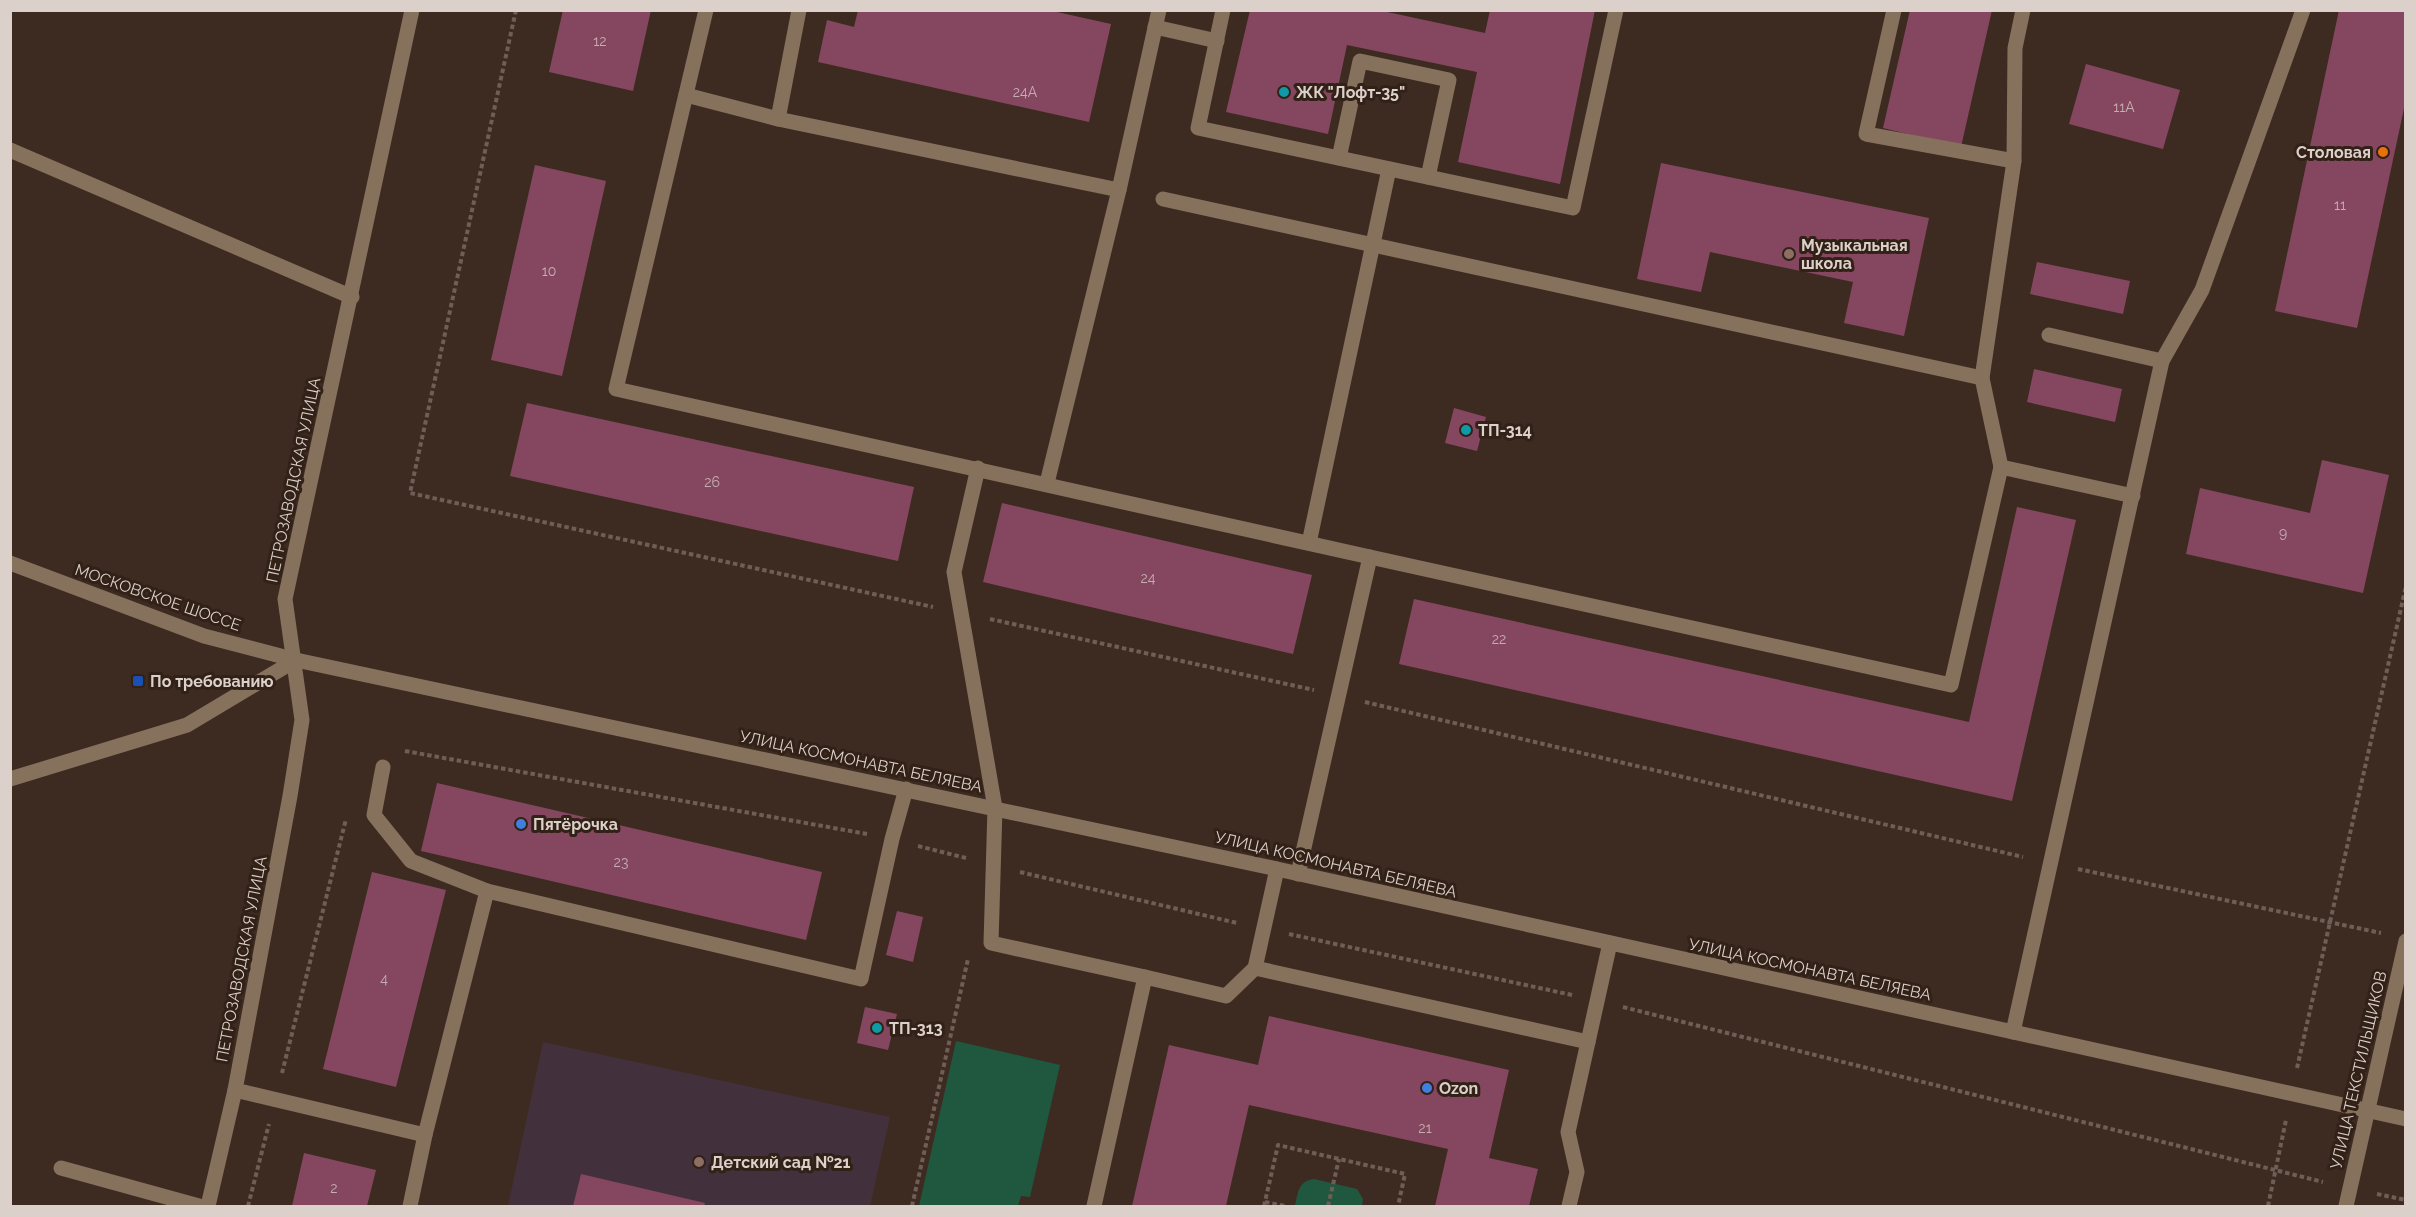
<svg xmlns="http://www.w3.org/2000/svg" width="2416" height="1217" font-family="Raleway,sans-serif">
<rect width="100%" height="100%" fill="#3d2b21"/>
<path fill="#42313c" d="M 543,1042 L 890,1117 L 870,1206 L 508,1206 Z"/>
<g fill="#20573f">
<path d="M 956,1041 L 1060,1065 L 1030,1197 L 1021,1196 L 1018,1206 L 919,1206 Z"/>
<path d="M 1314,1179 L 1357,1189 L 1363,1199 L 1362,1206 L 1295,1206 C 1298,1193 1298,1181 1314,1179 Z"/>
</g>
<g fill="#854760">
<path d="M 563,10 L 651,10 L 633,91 L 549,72 Z"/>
<path d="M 858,10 L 1048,10 L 1111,24 L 1089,122 L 818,62 L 827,20 L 854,27 Z"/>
<path d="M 1250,10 L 1378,10 L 1485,33 L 1490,10 L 1595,10 L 1560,184 L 1458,162 L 1477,72 L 1347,45 L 1328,134 L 1226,112 Z"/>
<path d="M 1910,10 L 1992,10 L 1961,147 L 1883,128 Z"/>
<path d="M 2339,10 L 2406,10 L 2406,99 L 2357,328 L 2275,311 Z"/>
<path d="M 2086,64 L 2180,90 L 2163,149 L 2069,124 Z"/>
<path d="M 1661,163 L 1929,218 L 1904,336 L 1844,323 L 1853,282 L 1710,252 L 1701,292 L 1637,279 Z"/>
<path d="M 535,165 L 606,181 L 562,376 L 491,360 Z"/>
<path d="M 2037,262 L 2130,281 L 2123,314 L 2030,294 Z"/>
<path d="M 2034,369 L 2122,389 L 2115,422 L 2027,402 Z"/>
<path d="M 527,403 L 914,487 L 898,561 L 510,476 Z"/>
<path d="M 1454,408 L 1486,417 L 1477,451 L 1445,443 Z"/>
<path d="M 2322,460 L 2389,475 L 2363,593 L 2186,554 L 2200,488 L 2310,513 Z"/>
<path d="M 1002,503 L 1312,575 L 1293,654 L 983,582 Z"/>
<path d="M 2017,507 L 2076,520 L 2012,801 L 1399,664 L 1414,599 L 1969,722 Z"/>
<path d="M 437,783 L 822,872 L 806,940 L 421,851 Z"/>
<path d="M 372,872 L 446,890 L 396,1087 L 323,1069 Z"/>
<path d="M 897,911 L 923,917 L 913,962 L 886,955 Z"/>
<path d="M 865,1007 L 897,1014 L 888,1050 L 857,1043 Z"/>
<path d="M 1269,1016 L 1509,1070 L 1489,1158 L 1538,1169 L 1529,1206 L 1435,1206 L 1448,1149 L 1249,1105 L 1226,1206 L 1132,1206 L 1169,1045 L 1258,1065 Z"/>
<path d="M 304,1153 L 376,1170 L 367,1206 L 292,1206 Z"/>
<path d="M 581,1174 L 705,1203 L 704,1206 L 573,1206 Z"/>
</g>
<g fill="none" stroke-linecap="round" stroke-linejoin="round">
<g stroke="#6e5e55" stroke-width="4" stroke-dasharray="4.5 3" stroke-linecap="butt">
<path d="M 516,10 L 410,493 L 933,607"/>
<path d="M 990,619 L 1314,690"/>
<path d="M 1365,702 L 2023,857"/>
<path d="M 405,751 L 867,834"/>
<path d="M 918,846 L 966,858"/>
<path d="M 2078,869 L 2381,933"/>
<path d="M 1020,872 L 1237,923"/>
<path d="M 1289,934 L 1572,995"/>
<path d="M 1623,1007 L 2323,1182"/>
<path d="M 2297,1068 L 2406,586"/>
<path d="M 282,1073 L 346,819"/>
<path d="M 2377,1194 L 2406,1200"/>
<path d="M 1265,1202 L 1285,1206"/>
<path d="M 248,1206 L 269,1124"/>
<path d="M 912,1206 L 968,959"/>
<path d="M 1264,1206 L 1278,1145 L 1405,1174 L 1398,1206"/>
<path d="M 1328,1206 L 1339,1159"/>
<path d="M 2268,1206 L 2286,1120"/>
</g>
<g stroke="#86715c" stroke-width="15">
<path d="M 706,10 L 616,389 L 1370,557 L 1298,874"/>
<path d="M 1223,10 L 1198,128 L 1573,208 L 1616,10"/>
<path d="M 1894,10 L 1866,134 L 2014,161"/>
<path d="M 1155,27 L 1217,41"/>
<path d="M 686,95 L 778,119 L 1119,190"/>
<path d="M 778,119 L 799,10"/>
<path d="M 10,150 L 352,297"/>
<path d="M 1339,158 L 1360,61 L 1449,80 L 1428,177"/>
<path d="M 1163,199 L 1982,378 L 2001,467"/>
<path d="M 2162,361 L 2202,290 L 2303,10"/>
<path d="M 1982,378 L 2014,161 L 2015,48 L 2023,10"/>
<path d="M 978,468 L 954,572 L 995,808 L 991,943 L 1145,977 L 1094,1206"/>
<path d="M 1047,483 L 1119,190 L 1159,10"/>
<path d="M 1309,543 L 1389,169"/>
<path d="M 1370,557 L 1951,685 L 2001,467 L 2133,496"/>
<path d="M 10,563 L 204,636 L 296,660 L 1277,869 L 2406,1119"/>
<path d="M 383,767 L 374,815 L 411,861 L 487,891"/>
<path d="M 10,779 L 187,725 L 296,660"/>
<path d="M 1255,968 L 1588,1042"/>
<path d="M 1145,977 L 1226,996 L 1255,968 L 1277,869"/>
<path d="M 2013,1032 L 2162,361 L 2049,335"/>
<path d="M 235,1090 L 425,1135 L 487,891 L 861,979 L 892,839 L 906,789"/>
<path d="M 61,1168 L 199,1206"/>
<path d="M 208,1206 L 235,1090 L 290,796 L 302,720 L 285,599 L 412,10"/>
<path d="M 410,1206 L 425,1135"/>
<path d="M 1569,1206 L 1577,1172 L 1568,1132 L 1610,943"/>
<path d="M 2346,1206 L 2406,941"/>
</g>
</g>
<g fill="#0f9aa8" stroke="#322117" stroke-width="2">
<circle cx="1284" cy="92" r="6"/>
<circle cx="1466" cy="430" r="6"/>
<circle cx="877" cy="1028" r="6"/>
</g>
<circle fill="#e8710a" stroke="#322117" stroke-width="2" cx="2383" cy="152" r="6"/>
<g fill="#8d6e63" stroke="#322117" stroke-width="2">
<circle cx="1789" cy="254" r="6"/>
<circle cx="699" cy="1162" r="6"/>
</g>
<rect fill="#1a4fb4" stroke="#322117" stroke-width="2" x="132" y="675" width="12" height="12" rx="3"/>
<g fill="#3f7fe0" stroke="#322117" stroke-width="2">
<circle cx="521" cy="824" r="6"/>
<circle cx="1427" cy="1088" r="6"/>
</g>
<g text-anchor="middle" stroke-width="6" stroke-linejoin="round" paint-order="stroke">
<g font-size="14" fill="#c6aeb0">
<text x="600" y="46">12</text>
<text x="1025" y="97">24А</text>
<text x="2124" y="112">11А</text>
<text x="2340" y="210">11</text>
<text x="549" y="276">10</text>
<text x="712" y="487">26</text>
<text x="2283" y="538">9</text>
<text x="1148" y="583">24</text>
<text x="1499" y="644">22</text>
<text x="621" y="867">23</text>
<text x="384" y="984">4</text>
<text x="1425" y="1133">21</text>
<text x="334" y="1193">2</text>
</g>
<g font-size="16" font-weight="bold" fill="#dcd0ca" stroke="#322117" text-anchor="start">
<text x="1296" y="98">ЖК "Лофт-35"</text>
<text x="2371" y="158" text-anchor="end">Столовая</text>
<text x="1801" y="251">Музыкальная<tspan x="1801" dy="18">школа</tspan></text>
<text x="1478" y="436">ТП-314</text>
<text x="150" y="687">По требованию</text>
<text x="533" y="830">Пятёрочка</text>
<text x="889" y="1034">ТП-313</text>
<text x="1439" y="1094">Ozon</text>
<text x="711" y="1168">Детский сад №21</text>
</g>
<g font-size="16" fill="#dcd0ca" stroke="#322117">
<text transform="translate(293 480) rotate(-78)" y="6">ПЕТРОЗАВОДСКАЯ УЛИЦА</text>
<text transform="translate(158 597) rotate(19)" y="6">МОСКОВСКОЕ ШОССЕ</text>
<text transform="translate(861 761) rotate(12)" y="6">УЛИЦА КОСМОНАВТА БЕЛЯЕВА</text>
<text transform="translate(1336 864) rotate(13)" y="6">УЛИЦА КОСМОНАВТА БЕЛЯЕВА</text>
<text transform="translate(241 959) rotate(-79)" y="6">ПЕТРОЗАВОДСКАЯ УЛИЦА</text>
<text transform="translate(1810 969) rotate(12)" y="6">УЛИЦА КОСМОНАВТА БЕЛЯЕВА</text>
<text transform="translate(2358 1070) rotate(-77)" y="6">УЛИЦА ТЕКСТИЛЬЩИКОВ</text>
</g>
</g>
<rect width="2416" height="1217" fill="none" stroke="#dcd0ca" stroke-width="24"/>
</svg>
